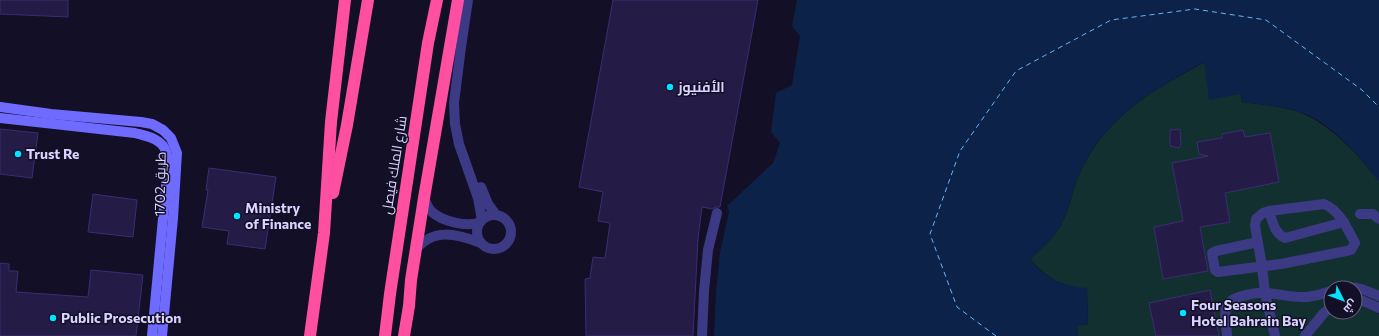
<svg xmlns="http://www.w3.org/2000/svg" width="1379" height="336" font-family="Commissioner,Cairo,sans-serif">
<rect width="100%" height="100%" fill="#130f26"/>
<path fill="#12302f" fill-rule="evenodd" d="M 1205,62 L 1241,94 L 1242,102 C 1263,105 1286,106 1306,115 C 1335,129 1359,156 1379,181 L 1379,336 L 1078,336 L 1077,325 L 1088,324 L 1087,289 C 1061,286 1048,279 1030,259 C 1042,248 1054,238 1062,223 C 1071,206 1073,185 1082,168 C 1110,114 1153,90 1205,62 ZM 1331,288 L 1355,288 L 1355,312 L 1331,312 Z"/>
<path fill="#0c2248" d="M 797,0 L 1379,0 L 1379,181 C 1360,157 1334,126 1305,114 C 1285,106 1263,105 1242,102 L 1241,94 L 1209,100 L 1204,62 C 1153,90 1110,114 1082,168 C 1073,185 1071,205 1062,223 C 1055,238 1042,248 1030,259 C 1046,279 1062,286 1087,288 L 1088,324 L 1077,326 L 1078,336 L 714,336 L 716,292 L 720,252 L 729,212 L 727,206 L 773,163 L 780,143 L 771,132 L 776,93 L 792,85 L 800,36 L 792,26 Z"/>
<g fill="none" stroke-linecap="round" stroke-linejoin="round">
<path stroke="#62b6ff" stroke-width="1" stroke-dasharray="5 4" stroke-linecap="butt" d="M 996,336 L 957,307 L 930,234 L 960,151 L 1016,71 L 1111,20 L 1195,9 L 1266,20 L 1362,90 L 1379,107"/>
</g>
<g fill="#241b47" stroke="#3b2d73">
<path d="M 0,0 L 68,0 L 68,17 L 0,14 Z"/>
<path d="M 613,0 L 758,0 L 720,207 L 716,207 L 712,209 L 702,207 L 698,238 L 693,336 L 586,336 L 585,279 L 590,278 L 593,257 L 605,258 L 610,223 L 598,221 L 603,192 L 579,187 Z"/>
<path d="M 0,129 L 38,133 L 32,178 L 0,174 Z"/>
<path d="M 1180,129 L 1181,144 L 1179,148 L 1170,146 L 1170,130 Z"/>
<path d="M 1243,130 L 1245,137 L 1270,133 L 1279,182 L 1225,193 L 1230,222 L 1200,227 L 1208,271 L 1163,279 L 1154,227 L 1183,221 L 1172,163 L 1208,156 L 1199,154 L 1197,142 L 1222,138 L 1222,134 Z"/>
<path d="M 209,168 L 276,177 L 265,249 L 227,244 L 229,231 L 202,227 L 208,190 L 206,190 Z"/>
<path d="M 93,194 L 137,200 L 133,237 L 88,232 Z"/>
<path d="M 0,263 L 9,264 L 9,271 L 18,271 L 16,292 L 88,297 L 91,270 L 143,275 L 136,336 L 0,336 Z"/>
<path d="M 1210,290 L 1219,336 L 1156,336 L 1149,303 Z"/>
</g>
<g fill="none" stroke-linecap="round" stroke-linejoin="round">
<g stroke="#3d3a85" stroke-width="10">
<path d="M 468,0 L 461,47 L 454,103 L 455,124 L 459,144 L 478,198 L 482,220"/>
<path d="M 481,187 L 488,204 L 496,215"/>
<path d="M 424,198 C 426,203 428,208 432,212 C 442,221 467,228 480,222"/>
<path d="M 1269,211 C 1273,222 1274,233 1285,238 L 1344,222"/>
<path d="M 1360,214 L 1373,214 L 1379,219"/>
<circle cx="494" cy="232" r="17"/>
<path d="M 1258,242 L 1216,251 L 1212,253 L 1215,270 L 1218,272 L 1281,264 L 1351,250 L 1355,243 C 1347,228 1340,211 1324,204 L 1269,211 L 1263,213 L 1256,219 L 1255,226 L 1262,266 L 1265,293 L 1275,336"/>
<path d="M 415,251 C 432,227 457,234 481,243"/>
<path d="M 1343,288 C 1355,285 1368,291 1379,296"/>
<path d="M 1355,300 L 1361,300 L 1379,308"/>
<path d="M 702,336 L 704,291 L 708,250 L 717,213"/>
<path d="M 1227,336 C 1227,326 1222,311 1229,303 C 1233,296 1259,292 1267,293 C 1280,294 1293,298 1307,297 C 1315,296 1323,294 1331,291"/>
<path d="M 1305,336 L 1323,314 L 1331,307"/>
</g>
<g stroke="#6f6bff" stroke-width="10">
<path d="M 0,107 L 51,114 L 141,122 L 152,124 L 163,130 L 171,138 L 177,153 L 173,218 L 162,336"/>
<path d="M 0,118 L 135,133 C 146,136 163,139 166,152 C 168,156 168,161 168,165 L 152,336"/>
</g>
<g stroke="#ff4fa3" stroke-width="12">
<path d="M 333,193 L 347,125 L 368,0"/>
<path d="M 310,336 L 324,233 L 331,122 L 345,0"/>
<path d="M 385,336 L 390,294 L 428,43 L 437,0"/>
<path d="M 404,336 L 409,306 L 411,280 L 424,198 L 458,0"/>
</g>
</g>
<g fill="#00e5ff" stroke="#130f26" stroke-width="1.5">
<circle cx="670" cy="87" r="4"/>
<circle cx="18" cy="154" r="4"/>
<circle cx="237" cy="216" r="4"/>
<circle cx="1183" cy="313" r="4"/>
<circle cx="53" cy="318" r="4"/>
</g>
<g text-anchor="middle" stroke-width="3" stroke-linejoin="round" paint-order="stroke">
<g font-size="14" font-weight="bold" fill="#d9d4ff" stroke="#130f26" text-anchor="start">
<text x="678" y="92">الأفنيوز</text>
<text x="26" y="159">Trust Re</text>
<text x="245" y="213">Ministry<tspan x="245" dy="16">of Finance</tspan></text>
<text x="1191" y="310">Four Seasons<tspan x="1191" dy="16">Hotel Bahrain Bay</tspan></text>
<text x="61" y="323">Public Prosecution</text>
</g>
<g font-size="14" fill="#d9d4ff" stroke="#130f26">
<text transform="translate(394 165) rotate(-81)" y="5">شارع الملك فيصل</text>
<text transform="translate(160 184) rotate(-89)" y="5">طريق 1702</text>
</g>
</g>
<g transform="translate(1343 300) rotate(132)"><circle r="19" fill="#130f26" stroke="#625e7d"/>
<path d="M0-3L7 15L0 10L-7 15Z" fill="#00e5ff"/>
<text y="-6" font-size="11" font-weight="bold" text-anchor="middle" fill="#d9d4ff">ش</text>
</g>
</svg>
